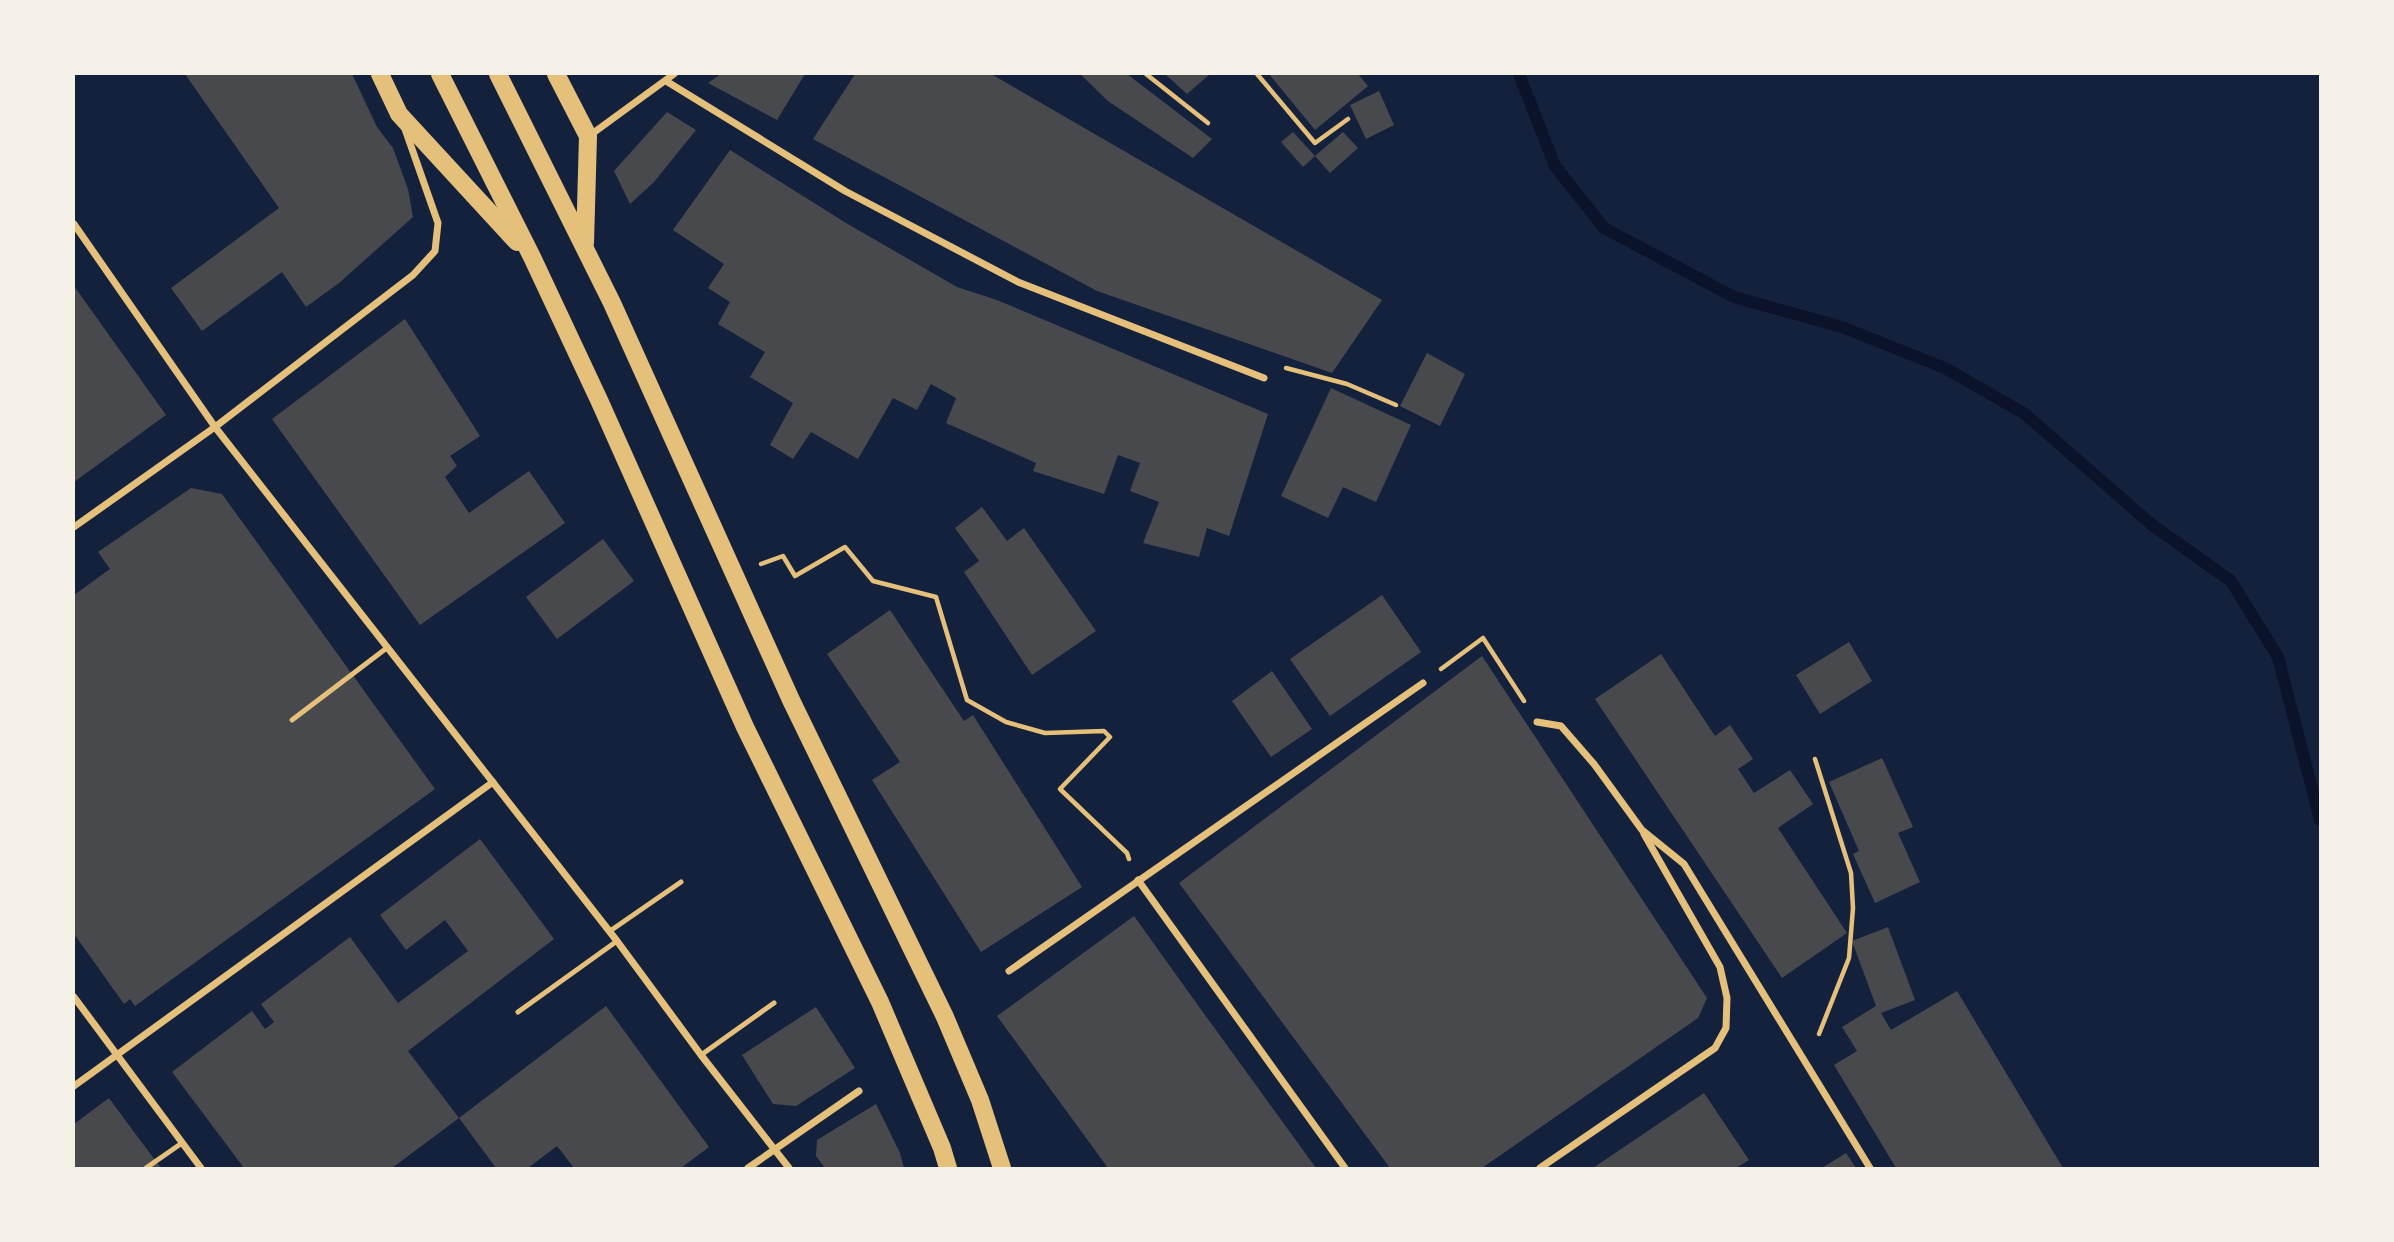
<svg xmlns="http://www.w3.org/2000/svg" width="2394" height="1242" font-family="Mulish,sans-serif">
<rect width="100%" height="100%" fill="#14213d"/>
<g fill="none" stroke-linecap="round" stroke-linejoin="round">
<path stroke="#0b132b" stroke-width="12" d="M 1519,74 L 1555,166 L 1604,228 L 1734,297 L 1842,327 L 1945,368 L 2025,414 L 2151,524 L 2231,581 L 2278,657 L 2320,820"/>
</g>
<g fill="#48494c">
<path d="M 185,74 L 352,74 L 377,127 L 393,148 L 408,189 L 413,217 L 339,283 L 306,307 L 282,272 L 202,331 L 171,288 L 279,208 Z"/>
<path d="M 721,74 L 805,74 L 777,120 L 708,83 Z"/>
<path d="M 855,74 L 991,74 L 1382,300 L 1332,373 L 1097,291 L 813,139 Z"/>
<path d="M 1080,74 L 1127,74 L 1212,139 L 1193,158 L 1108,101 Z"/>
<path d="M 1165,74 L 1210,74 L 1187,94 Z"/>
<path d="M 1269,74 L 1358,74 L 1368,86 L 1315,130 Z"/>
<path d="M 1379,91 L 1394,125 L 1366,139 L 1350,105 Z"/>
<path d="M 667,112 L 696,130 L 654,182 L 630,204 L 614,171 Z"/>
<path d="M 1293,132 L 1315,156 L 1303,167 L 1281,142 Z"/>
<path d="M 1343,132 L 1358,148 L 1330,173 L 1315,156 Z"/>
<path d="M 730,150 L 846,223 L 957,287 L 997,300 L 1268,414 L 1229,536 L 1207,528 L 1199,557 L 1143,543 L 1159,502 L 1130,491 L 1140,463 L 1118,455 L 1104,494 L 1033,471 L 1036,463 L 946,423 L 956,398 L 931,384 L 917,410 L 893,398 L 858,459 L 811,432 L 793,459 L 770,445 L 793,403 L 750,377 L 765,352 L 718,324 L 730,302 L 708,288 L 724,264 L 673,230 Z"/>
<path d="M 74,286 L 166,415 L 74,482 Z"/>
<path d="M 405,319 L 480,436 L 450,456 L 457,466 L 445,477 L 469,513 L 529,471 L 565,523 L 420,625 L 272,419 Z"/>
<path d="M 1427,353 L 1465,374 L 1440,426 L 1400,406 Z"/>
<path d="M 1331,388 L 1411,425 L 1376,502 L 1343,487 L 1328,518 L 1281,496 Z"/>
<path d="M 191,488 L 222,494 L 435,789 L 135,1006 L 130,999 L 124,1004 L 74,934 L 74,595 L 110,569 L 98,552 Z"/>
<path d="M 982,507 L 1007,541 L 1024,528 L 1096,631 L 1032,675 L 964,572 L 979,561 L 955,528 Z"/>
<path d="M 603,539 L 634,581 L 557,639 L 526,597 Z"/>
<path d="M 1382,595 L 1421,652 L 1330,716 L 1290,659 Z"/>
<path d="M 890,610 L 964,721 L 973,715 L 1082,887 L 981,952 L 872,780 L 900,762 L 827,654 Z"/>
<path d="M 1849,642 L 1872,681 L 1820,714 L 1796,675 Z"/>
<path d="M 1661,654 L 1715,736 L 1730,725 L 1753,759 L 1738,769 L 1754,793 L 1790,770 L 1813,804 L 1778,828 L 1847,933 L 1782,978 L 1595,699 Z"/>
<path d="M 1482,656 L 1707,998 L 1698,1018 L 1482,1168 L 1390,1168 L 1179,883 Z"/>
<path d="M 1272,671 L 1312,729 L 1271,757 L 1232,701 Z"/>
<path d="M 1882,758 L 1913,827 L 1898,833 L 1920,882 L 1875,903 L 1853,854 L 1859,851 L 1829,782 Z"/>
<path d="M 480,839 L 554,939 L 408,1051 L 459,1118 L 392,1168 L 244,1168 L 172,1072 L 252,1011 L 265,1029 L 274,1022 L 261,1004 L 350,937 L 398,1003 L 468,951 L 445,920 L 406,950 L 380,915 Z"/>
<path d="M 1134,916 L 1192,997 L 1316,1168 L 1108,1168 L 997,1016 Z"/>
<path d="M 1888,927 L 1915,1000 L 1881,1013 L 1891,1030 L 1957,991 L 2063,1168 L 1896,1168 L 1834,1065 L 1857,1051 L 1842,1027 L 1876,1006 L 1852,941 Z"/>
<path d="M 606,1006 L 709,1147 L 681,1168 L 574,1168 L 557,1146 L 528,1168 L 496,1168 L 459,1118 Z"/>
<path d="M 816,1007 L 855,1068 L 796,1106 L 773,1104 L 742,1055 Z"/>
<path d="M 1704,1093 L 1749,1160 L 1736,1168 L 1593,1168 Z"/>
<path d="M 109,1098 L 134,1132 L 161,1168 L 74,1168 L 74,1124 Z"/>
<path d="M 876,1104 L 900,1153 L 904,1168 L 825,1168 L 816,1156 L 817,1140 Z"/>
<path d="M 1846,1153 L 1856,1168 L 1822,1168 Z"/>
</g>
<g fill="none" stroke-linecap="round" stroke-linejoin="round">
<g stroke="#e5c07b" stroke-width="4.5">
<path d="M 1146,74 L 1208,123"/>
<path d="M 1257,74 L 1315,143 L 1348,119"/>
<path d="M 1286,368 L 1347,384 L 1396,405"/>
<path d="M 761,564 L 783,556 L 795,576 L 845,547 L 873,581 L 936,597 L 967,700 L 1006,722 L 1045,733 L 1104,731 L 1110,737 L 1060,789 L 1127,853 L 1129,859"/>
<path d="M 1441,669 L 1483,638 L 1524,701"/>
<path d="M 1815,759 L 1851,873 L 1853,908 L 1849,958 L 1819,1034"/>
</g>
<g stroke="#e5c07b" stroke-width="5">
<path d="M 292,720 L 388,647"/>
<path d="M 610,931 L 681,882"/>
<path d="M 518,1012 L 617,941"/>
<path d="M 701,1055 L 774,1003"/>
<path d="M 146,1168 L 182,1143"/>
</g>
<g stroke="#e5c07b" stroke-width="7">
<path d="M 666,81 L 845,191 L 1018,282 L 1264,378"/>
<path d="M 589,136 L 674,74"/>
<path d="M 74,224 L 215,427 L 617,941 L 701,1055 L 789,1168"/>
<path d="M 74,527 L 215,427 L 413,275 L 435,251 L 438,223 L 405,129"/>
<path d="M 1537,722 L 1561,726 L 1594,764 L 1642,830 L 1684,864 L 1870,1168"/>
<path d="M 1138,880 L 1345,1168"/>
<path d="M 1009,971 L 1423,683"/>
<path d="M 74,997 L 201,1168"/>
<path d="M 74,1086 L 493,782"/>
<path d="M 748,1168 L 859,1091"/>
<path d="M 1540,1168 L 1715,1048 L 1726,1028 L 1727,998 L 1720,967 L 1644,834"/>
</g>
<g stroke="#e5c07b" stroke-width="18">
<path d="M 380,74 L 399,114 L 517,242"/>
<path d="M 440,74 L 532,257 L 599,400 L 745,727 L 880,1002 L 942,1148 L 948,1168"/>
<path d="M 498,74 L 612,303 L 791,700 L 945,1017 L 980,1100 L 1002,1168"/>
<path d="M 556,74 L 588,136 L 585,243"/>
</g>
</g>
<rect width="2394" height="1242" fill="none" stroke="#f6f1e7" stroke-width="150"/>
</svg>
